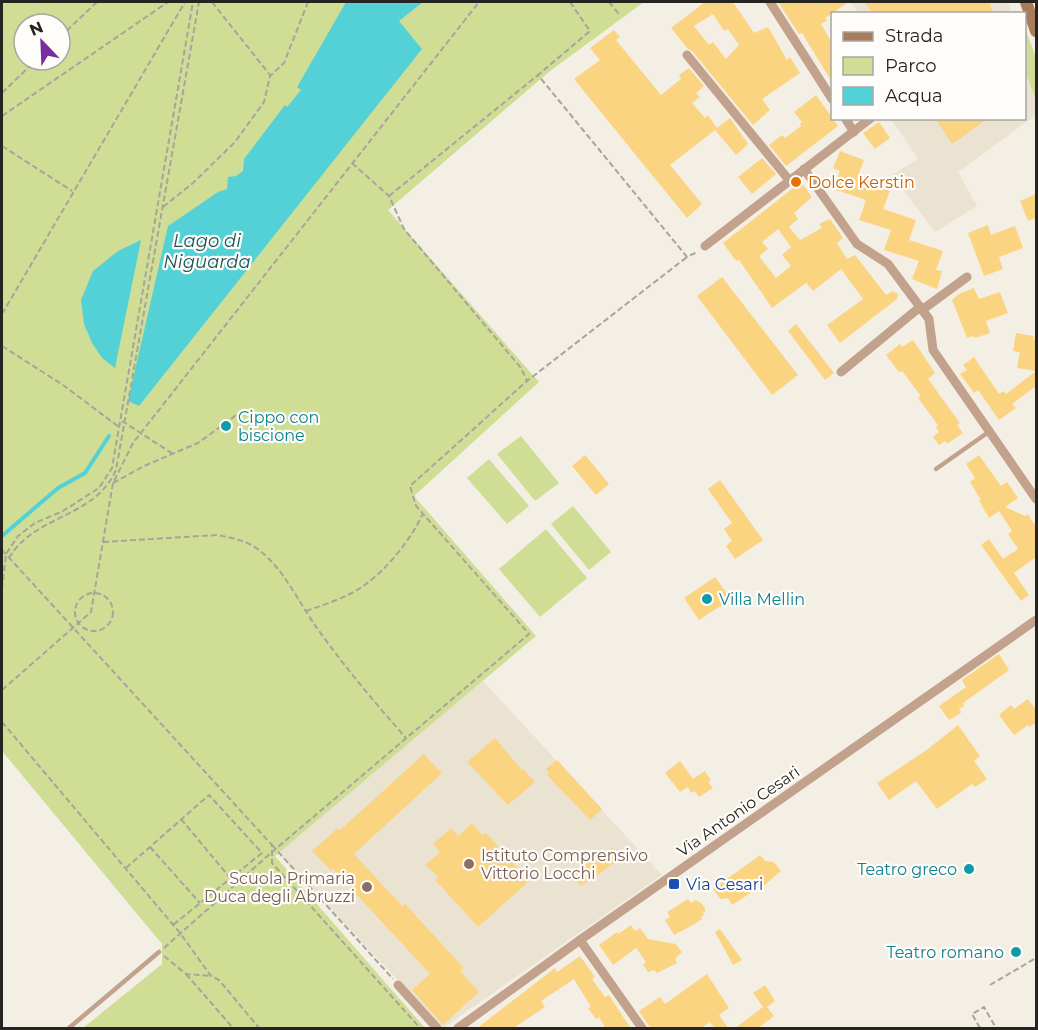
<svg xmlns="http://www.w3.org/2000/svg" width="1038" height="1030" font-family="Montserrat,sans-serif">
<rect width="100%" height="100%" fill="#f4efe5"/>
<g fill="#ebe3d2">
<path d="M 850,2 L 1008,2 L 1011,10 L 1005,14 L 858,13 Z"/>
<path d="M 1025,71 L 1036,100 L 1036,115 L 958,172 L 977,206 L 935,232 L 892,175 L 918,159 L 891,119 L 1024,118 Z"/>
<path d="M 483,681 L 662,875 L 443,1028 L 277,852 Z"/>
</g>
<g fill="#d0de95" fill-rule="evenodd">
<path d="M 2,2 L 644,2 L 550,71 L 388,210 L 539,382 L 414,496 L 536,636 L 275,856 L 425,1028 L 83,1028 L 162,964 L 162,944 L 2,751 ZM 24,24 L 60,24 L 60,60 L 24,60 Z"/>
<path d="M 1025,28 L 1036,58 L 1036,100 L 1025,71 Z"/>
<path d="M 521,436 L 559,483 L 535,501 L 497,454 Z"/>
<path d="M 489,459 L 529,506 L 507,524 L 467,478 Z"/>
<path d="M 573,506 L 611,552 L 589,570 L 551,524 Z"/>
<path d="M 546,529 L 587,578 L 540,617 L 499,569 Z"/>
</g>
<g fill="#53d1d7">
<path d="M 346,2 L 423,2 L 399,21 L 422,49 L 139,406 L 128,401 L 168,226 L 218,192 L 227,189 L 228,177 L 236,176 L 243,171 L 244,159 L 285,105 L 287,107 L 301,90 L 297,87 Z"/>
<path d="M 141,240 L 115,368 L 102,358 L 92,343 L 84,324 L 81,300 L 93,271 L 118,251 Z"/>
</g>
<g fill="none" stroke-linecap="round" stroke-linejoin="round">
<path stroke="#53d1d7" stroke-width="4" d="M 2,536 L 58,488 L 85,473 L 109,436"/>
</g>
<g fill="#fbd482" fill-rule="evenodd">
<path d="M 705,2 L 733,2 L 754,33 L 768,27 L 787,60 L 790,57 L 800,73 L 762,99 L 770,110 L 753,125 L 692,51 L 687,48 L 671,28 ZM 713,14 L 724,31 L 728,29 L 739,45 L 726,59 L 713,42 L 709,45 L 694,26 Z"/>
<path d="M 778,2 L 849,2 L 825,18 L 827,21 L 821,24 L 832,43 L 832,82 L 802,33 L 799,34 Z"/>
<path d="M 864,2 L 989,2 L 994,14 L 873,14 Z"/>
<path d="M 614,30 L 620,37 L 616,40 L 661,95 L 681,79 L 679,75 L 689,68 L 704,86 L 696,93 L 700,97 L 692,103 L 705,118 L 708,115 L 717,128 L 730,118 L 748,144 L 736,155 L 715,130 L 670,165 L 702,204 L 687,218 L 574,79 L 600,60 L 590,48 Z"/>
<path d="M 816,95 L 838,126 L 786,166 L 769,145 L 782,135 L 785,138 L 801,126 L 800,124 L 802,122 L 794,112 Z"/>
<path d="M 935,118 L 989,118 L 952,144 Z"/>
<path d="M 879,122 L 890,138 L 875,149 L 863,133 Z"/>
<path d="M 840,151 L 864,160 L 857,179 L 890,191 L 883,209 L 916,220 L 909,240 L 943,251 L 936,270 L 942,271 L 937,289 L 912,279 L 919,261 L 884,250 L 891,230 L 859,220 L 866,200 L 833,189 L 840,171 L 833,168 Z"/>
<path d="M 762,158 L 776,174 L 752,194 L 738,177 Z"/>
<path d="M 801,182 L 812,197 L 794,213 L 798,219 L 789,227 L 800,240 L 822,228 L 819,224 L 830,219 L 843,238 L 837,243 L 847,259 L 855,255 L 886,295 L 893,291 L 898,294 L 897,299 L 840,343 L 827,325 L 863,299 L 841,269 L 813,291 L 806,283 L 772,308 L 739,260 L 736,261 L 723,243 ZM 778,229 L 791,247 L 782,255 L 791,266 L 776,278 L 759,256 L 768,249 L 762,242 Z"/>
<path d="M 1036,194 L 1036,218 L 1028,221 L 1020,201 Z"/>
<path d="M 988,225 L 991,235 L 1015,226 L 1023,248 L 999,257 L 1003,269 L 984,276 L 968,233 Z"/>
<path d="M 722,277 L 798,375 L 772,395 L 697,296 Z"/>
<path d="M 974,288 L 979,299 L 1000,292 L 1008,313 L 986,321 L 990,333 L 975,338 L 974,336 L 967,338 L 952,300 L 959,294 Z"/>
<path d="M 796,324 L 834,373 L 825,380 L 788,331 Z"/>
<path d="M 1016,333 L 1034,336 L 1033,339 L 1036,340 L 1036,386 L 1012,404 L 1016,408 L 999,420 L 978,390 L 974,393 L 960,374 L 967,370 L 963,365 L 974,357 L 999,394 L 1004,391 L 1006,394 L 1036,371 L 1017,368 L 1020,352 L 1013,351 Z"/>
<path d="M 913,340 L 935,373 L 928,379 L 960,423 L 957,425 L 963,433 L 947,444 L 945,441 L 939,445 L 933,437 L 939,432 L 936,427 L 938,425 L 918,398 L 921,396 L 902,371 L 899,372 L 886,355 L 900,344 L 902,347 Z"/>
<path d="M 585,455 L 609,484 L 596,495 L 572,466 Z"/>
<path d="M 979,455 L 1001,486 L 1007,482 L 1018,498 L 1005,507 L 1025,516 L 1028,514 L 1036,527 L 1036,557 L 1014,573 L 1029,595 L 1021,601 L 981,545 L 989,539 L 1003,559 L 1018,549 L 1008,534 L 1012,531 L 999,511 L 989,518 L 979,501 L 981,500 L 970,482 L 975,478 L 966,464 Z"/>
<path d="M 720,480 L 763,540 L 735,559 L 726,546 L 732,541 L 724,529 L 732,523 L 708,489 Z"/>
<path d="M 715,577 L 731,599 L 699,620 L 684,598 Z"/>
<path d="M 999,654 L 1009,670 L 963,703 L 964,706 L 959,709 L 961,713 L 949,720 L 939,706 L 966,687 L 962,680 Z"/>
<path d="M 1028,699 L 1036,710 L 1036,723 L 1029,727 L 1028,725 L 1014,735 L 999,715 L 1011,705 L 1014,709 Z"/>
<path d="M 958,725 L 980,756 L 974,761 L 987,779 L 975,787 L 972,784 L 937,809 L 916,781 L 889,800 L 877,783 L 928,749 Z"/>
<path d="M 495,738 L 522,770 L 523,769 L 535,782 L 508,805 L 467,762 Z"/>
<path d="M 424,754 L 442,773 L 354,854 L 402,906 L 405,904 L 464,968 L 460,971 L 479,992 L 443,1025 L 412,990 L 430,974 L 333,869 L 331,871 L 312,851 L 338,828 L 340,830 Z"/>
<path d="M 557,760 L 602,809 L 590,820 L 547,775 L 549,773 L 546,769 Z"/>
<path d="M 680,761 L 693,779 L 705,771 L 711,780 L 708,782 L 713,788 L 699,797 L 695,791 L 691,793 L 688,787 L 680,792 L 665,773 Z"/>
<path d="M 472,823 L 482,835 L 486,833 L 529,881 L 478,927 L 435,880 L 438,877 L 425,865 L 440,852 L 433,844 L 451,828 L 458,836 Z"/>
<path d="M 613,848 L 620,859 L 581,886 L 572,876 L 585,867 L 582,863 L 598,851 L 602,855 Z"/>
<path d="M 760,855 L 765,861 L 774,862 L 781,871 L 761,888 L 758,888 L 732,905 L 728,898 L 721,899 L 718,896 L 713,889 Z"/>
<path d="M 688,899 L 691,903 L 696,900 L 701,903 L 705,908 L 705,912 L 703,913 L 704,915 L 701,917 L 702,919 L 693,925 L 674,935 L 665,920 L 670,917 L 667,912 Z"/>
<path d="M 631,925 L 635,931 L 640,928 L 648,939 L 676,944 L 682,952 L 675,959 L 677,963 L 657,973 L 654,970 L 648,972 L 643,964 L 646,962 L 636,948 L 613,965 L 599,945 L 617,932 L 618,934 Z"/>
<path d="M 720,929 L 742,960 L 733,965 L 715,932 Z"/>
<path d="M 580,956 L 595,977 L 592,979 L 605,997 L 609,995 L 631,1029 L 606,1029 L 599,1017 L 596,1019 L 588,1008 L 591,1007 L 574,979 L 541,1001 L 545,1007 L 512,1029 L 476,1029 L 555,968 L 557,972 Z"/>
<path d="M 707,974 L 729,1008 L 719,1015 L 729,1029 L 715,1029 L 710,1022 L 700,1029 L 651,1029 L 639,1011 L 660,997 L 665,1004 Z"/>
<path d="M 765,985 L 775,1001 L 767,1007 L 774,1016 L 757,1029 L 734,1029 L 763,1007 L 753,993 Z"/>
</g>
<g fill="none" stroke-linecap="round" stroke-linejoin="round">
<g stroke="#a8a49c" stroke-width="2" stroke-dasharray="6 3" stroke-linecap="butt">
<path d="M 212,2 L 270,75"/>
<path d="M 570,2 L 590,31 L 538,75 L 687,257 L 697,252"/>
<path d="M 609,2 L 619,14"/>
<path d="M 60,37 L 97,2"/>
<path d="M 2,93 L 36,60"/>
<path d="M 2,116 L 168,2"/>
<path d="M 2,146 L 72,191"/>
<path d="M 352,163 L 389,196 L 404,229 L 521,368 L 527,381"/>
<path d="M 389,196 L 538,75"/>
<path d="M 163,207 L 193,183 L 235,142 L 264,102 L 270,76 L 284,63 L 308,2"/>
<path d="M 2,314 L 185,2"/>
<path d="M 2,346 L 63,385 L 119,427"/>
<path d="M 122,421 L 173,454"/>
<path d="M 113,483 L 144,466 L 198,443 L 239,413"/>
<path d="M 103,542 L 217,535 C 233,538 246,540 259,550 C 284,569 299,603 317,628 C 344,666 375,703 406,738"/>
<path d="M 2,550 L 272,845 L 272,863 L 420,1028"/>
<path d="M 9,558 C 35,514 94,519 116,470 L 199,2"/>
<path d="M 2,589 L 6,554 L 18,536 L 35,523 L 63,511 L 99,488 L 112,468 L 193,2"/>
<circle cx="94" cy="612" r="19"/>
<path d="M 306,611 C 326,604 349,597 366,584 C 387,569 412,538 422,515"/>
<path d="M 2,690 L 91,612 L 113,483 L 133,443 L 479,2"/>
<path d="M 2,722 L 180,933 L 211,976 L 219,980 L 259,1028"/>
<path d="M 181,819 L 231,879"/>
<path d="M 272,845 L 393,979"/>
<path d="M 150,847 L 200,903"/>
<path d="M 126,868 L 209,795 L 262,853 L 173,925"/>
<path d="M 164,948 L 272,852 L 529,634 L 416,506 L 410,486 L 527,381 L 687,257"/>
<path d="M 164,956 L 186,974 L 211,976"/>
<path d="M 186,974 L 233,1028"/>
<path d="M 990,985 L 1036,958"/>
<path d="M 980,1028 L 972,1014 L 984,1007 L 996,1028 L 995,1028"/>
</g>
<g stroke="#c2a28c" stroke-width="4.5">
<path d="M 936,469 L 990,431"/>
<path d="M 69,1028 L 159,952"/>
</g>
<g stroke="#c2a28c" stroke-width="9">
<path d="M 770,2 L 832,99"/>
<path d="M 687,55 L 789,180"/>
<path d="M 845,118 L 854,132"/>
<path d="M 804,169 L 857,244 L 888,264 L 929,319 L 933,350 L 1036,499"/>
<path d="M 705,246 L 871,118"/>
<path d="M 922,310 L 967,277"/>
<path d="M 841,372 L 920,307"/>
<path d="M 580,940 L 642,1028"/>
<path d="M 398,985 L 437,1028"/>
<path d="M 458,1028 L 580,940 L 1036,620"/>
</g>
<path stroke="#ab7c5a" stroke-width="12" d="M 1026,2 L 1036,31"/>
</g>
<circle fill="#e8710a" stroke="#fffdf9" stroke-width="2" cx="796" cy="182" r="6"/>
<g fill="#0f9aa8" stroke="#fffdf9" stroke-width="2">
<circle cx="226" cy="426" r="6"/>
<circle cx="707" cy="599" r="6"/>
<circle cx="969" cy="869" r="6"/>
<circle cx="1016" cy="952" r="6"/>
</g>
<g fill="#8d6e63" stroke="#fffdf9" stroke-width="2">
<circle cx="469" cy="864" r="6"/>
<circle cx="367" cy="887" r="6"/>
</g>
<rect fill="#1a4fb4" stroke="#fffdf9" stroke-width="2" x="668" y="878" width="12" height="12" rx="3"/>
<g text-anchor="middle" stroke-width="4.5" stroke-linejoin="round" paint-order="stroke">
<g font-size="16" fill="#c56008" stroke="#fffdf9" text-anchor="start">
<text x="808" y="188">Dolce Kerstin</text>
</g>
<g font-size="16" fill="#0d838f" stroke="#fffdf9" text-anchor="start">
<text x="238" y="423">Cippo con<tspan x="238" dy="18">biscione</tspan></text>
<text x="719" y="605">Villa Mellin</text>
<text x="957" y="875" text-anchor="end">Teatro greco</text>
<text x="1004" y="958" text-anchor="end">Teatro romano</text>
</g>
<g font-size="16" fill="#262420" stroke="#fffdf9">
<text transform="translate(738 811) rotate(-35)" y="6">Via Antonio Cesari</text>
</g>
<g font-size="16" fill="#785e54" stroke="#fffdf9" text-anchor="start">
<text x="481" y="861">Istituto Comprensivo<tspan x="481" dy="18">Vittorio Locchi</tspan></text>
<text x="355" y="884" text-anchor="end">Scuola Primaria<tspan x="355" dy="18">Duca degli Abruzzi</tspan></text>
</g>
<g font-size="16" fill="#164399" stroke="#fffdf9" text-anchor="start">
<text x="686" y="890">Via Cesari</text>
</g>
<g font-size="18" font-style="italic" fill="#205558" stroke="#fffdf9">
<text x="207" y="247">Lago di<tspan x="207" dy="21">Niguarda</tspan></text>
</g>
</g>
<rect width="1038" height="1030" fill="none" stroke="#262420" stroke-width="6"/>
<rect x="831" y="12" width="195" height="108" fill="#fffdf9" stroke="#a8a6a2" stroke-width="1.5"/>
<rect x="843" y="32" width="30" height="9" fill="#ab7c5a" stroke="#a8a6a2" stroke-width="1.5"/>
<text x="885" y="42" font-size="18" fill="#262420">Strada</text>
<rect x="843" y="57" width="30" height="18" fill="#d0de95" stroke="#a8a6a2" stroke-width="1.5"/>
<text x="885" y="72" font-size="18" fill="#262420">Parco</text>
<rect x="843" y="87" width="30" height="18" fill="#53d1d7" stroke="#a8a6a2" stroke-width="1.5"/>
<text x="885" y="102" font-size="18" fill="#262420">Acqua</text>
<g transform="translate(42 42) rotate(337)"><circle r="28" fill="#fffdf9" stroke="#a8a6a2" stroke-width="1.5"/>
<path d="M0-4.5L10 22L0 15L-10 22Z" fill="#7a2d9e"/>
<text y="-9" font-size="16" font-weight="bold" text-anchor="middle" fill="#262420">N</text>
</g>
</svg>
